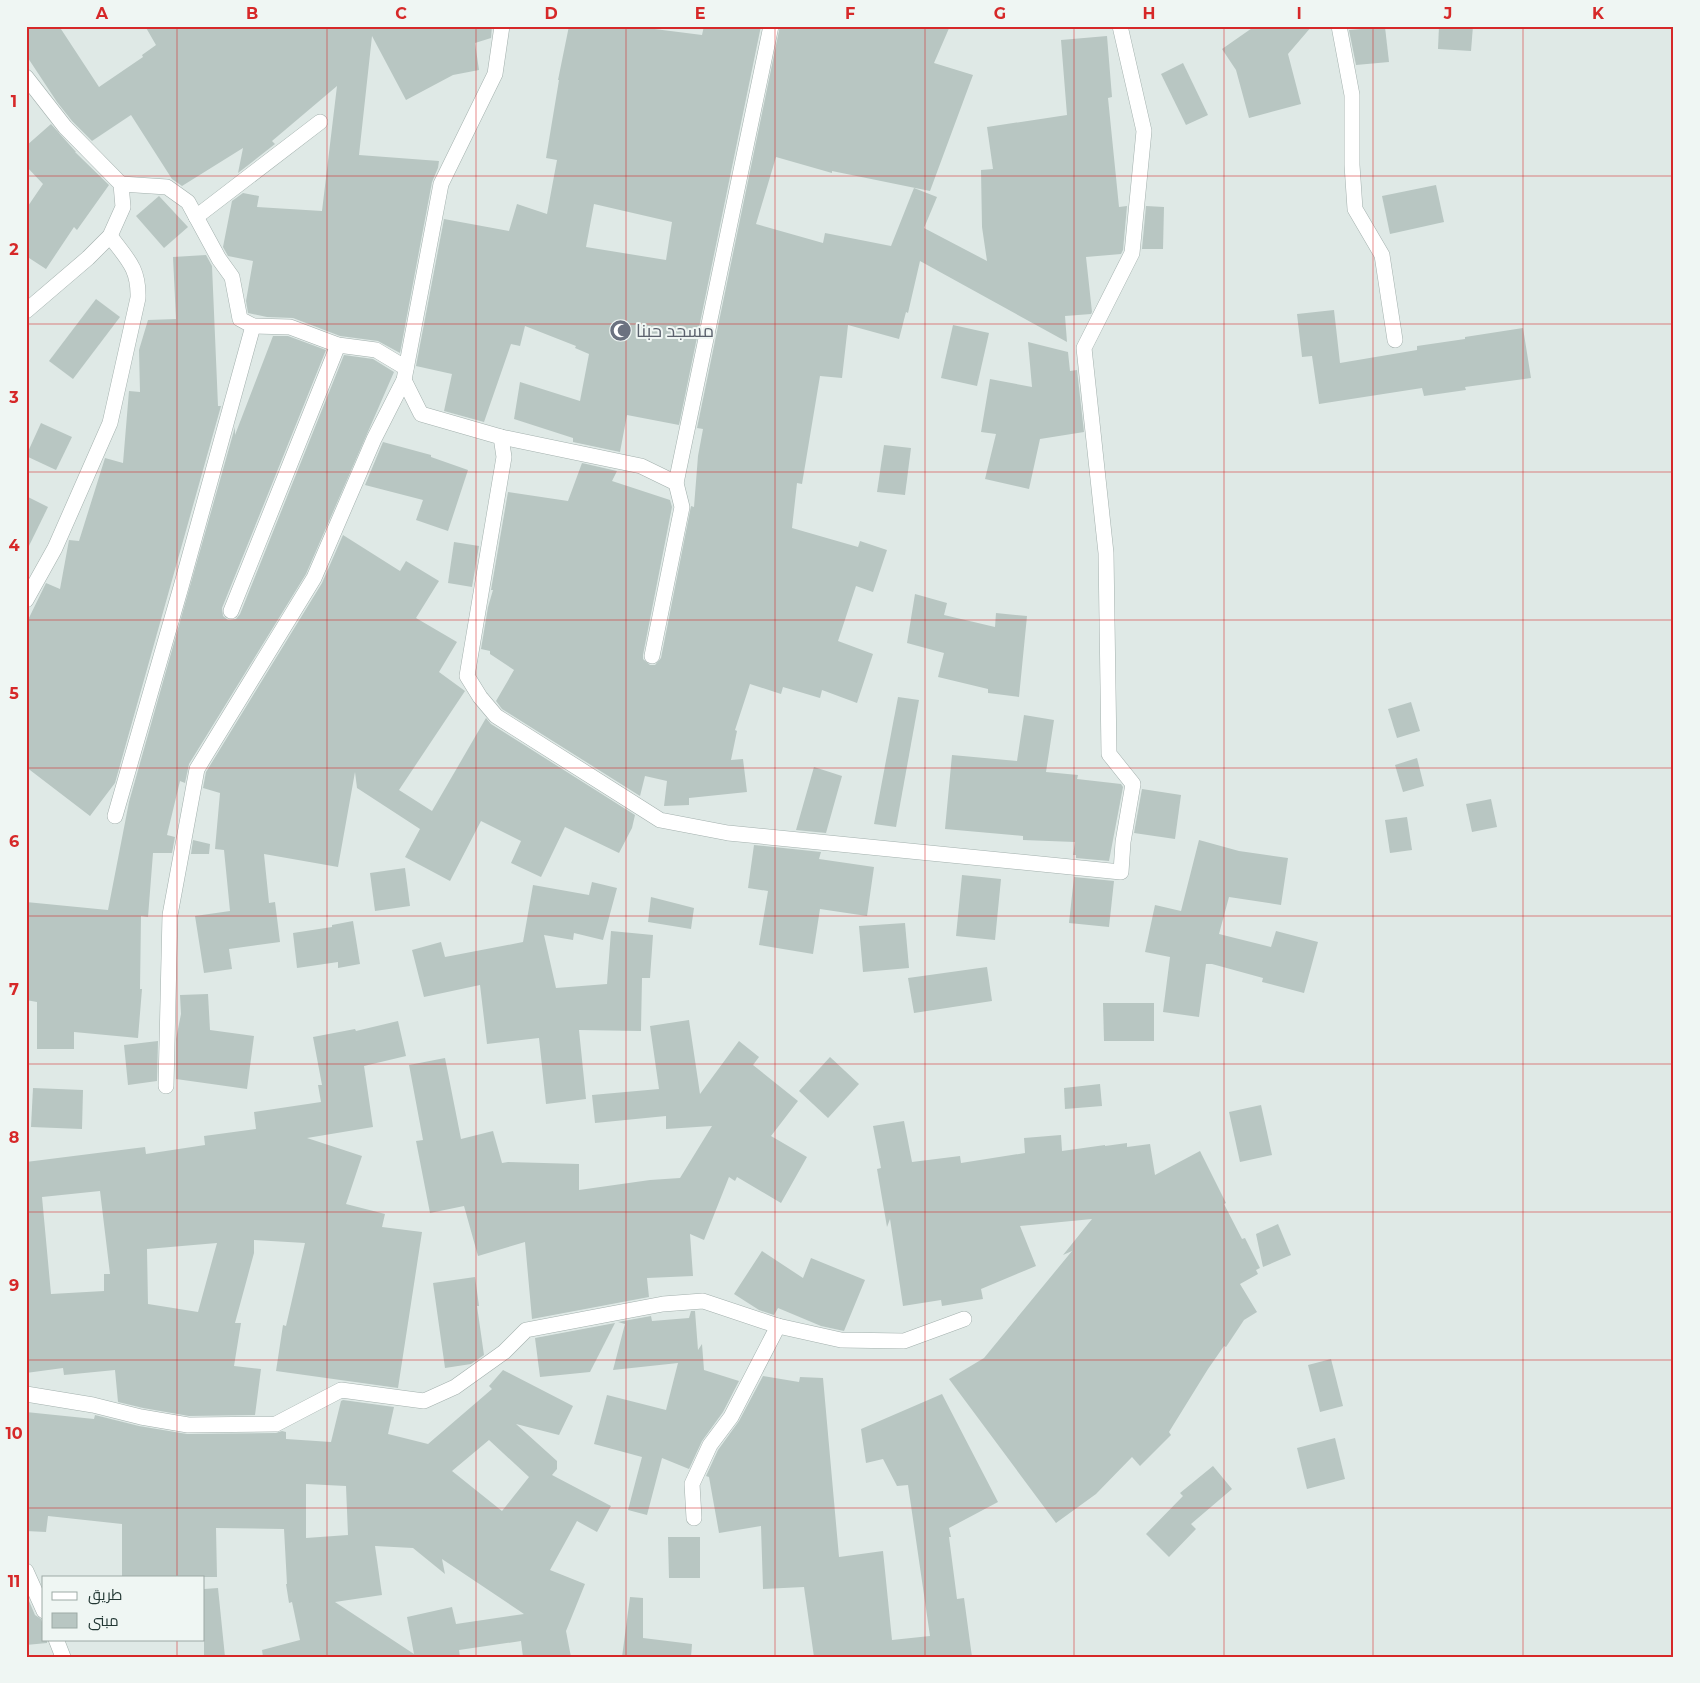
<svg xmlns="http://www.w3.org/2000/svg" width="1700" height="1683" font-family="Montserrat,Cairo,sans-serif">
<rect width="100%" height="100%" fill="#dfe9e6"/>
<g fill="#b8c6c2" fill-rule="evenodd">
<path d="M 26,26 L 59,26 L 99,87 L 143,57 L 142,55 L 156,45 L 145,26 L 492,26 L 491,38 L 475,43 L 479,70 L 453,75 L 406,100 L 372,36 L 359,155 L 439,161 L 438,168 L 432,182 L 400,353 L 378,341 L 340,336 L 293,318 L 267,317 L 248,313 L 246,301 L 253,261 L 228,256 L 223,247 L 232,201 L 243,193 L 259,196 L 257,207 L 322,211 L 337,86 L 272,141 L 275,144 L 238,173 L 243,148 L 182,186 L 172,179 L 131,115 L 92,141 L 72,121 L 57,102 L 26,55 Z"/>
<path d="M 569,26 L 631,26 L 702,35 L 704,26 L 761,26 L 679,425 L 627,415 L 620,452 L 573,442 L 573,438 L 514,419 L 520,382 L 580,401 L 589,354 L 575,348 L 576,346 L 525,326 L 520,346 L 511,344 L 484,422 L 444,411 L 452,374 L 416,366 L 444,219 L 509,231 L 517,204 L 547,214 L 557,160 L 546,158 L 559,80 L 558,80 ZM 594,204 L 672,222 L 666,260 L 586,247 Z"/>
<path d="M 780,26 L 950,26 L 934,63 L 973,75 L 930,191 L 832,171 L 832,173 L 776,157 L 756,224 L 823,243 L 825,233 L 891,246 L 914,188 L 937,197 L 924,228 L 987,261 L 982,227 L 981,170 L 993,169 L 987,127 L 1067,115 L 1061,40 L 1107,36 L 1112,97 L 1108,98 L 1119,207 L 1127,206 L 1123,250 L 1121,254 L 1086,257 L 1092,312 L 1091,314 L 1065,316 L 1067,342 L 920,261 L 908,313 L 906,312 L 899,339 L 848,325 L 842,378 L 820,376 L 802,484 L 797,483 L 792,528 L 858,547 L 860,541 L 887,550 L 873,592 L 856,586 L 838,641 L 873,654 L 857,703 L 822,690 L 820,698 L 783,687 L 781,694 L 750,684 L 735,730 L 737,731 L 731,760 L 743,759 L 747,792 L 689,798 L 689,805 L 664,806 L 667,781 L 645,776 L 640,796 L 502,709 L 496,701 L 514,670 L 490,654 L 490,651 L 481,649 L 488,607 L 493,590 L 491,590 L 508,492 L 568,501 L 582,463 L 617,471 L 612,481 L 670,500 L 672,507 L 643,655 L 643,659 L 650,665 L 655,665 L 661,658 L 691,506 L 694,507 L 698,456 L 703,429 L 697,428 Z"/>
<path d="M 1255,26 L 1312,26 L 1288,54 L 1301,104 L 1249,118 L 1236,70 L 1222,49 Z"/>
<path d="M 1439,26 L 1473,26 L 1471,51 L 1438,49 Z"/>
<path d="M 1385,27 L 1389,62 L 1356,65 L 1349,30 Z"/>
<path d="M 1183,63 L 1208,115 L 1186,125 L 1161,74 Z"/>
<path d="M 51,124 L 76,152 L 75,152 L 109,185 L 77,230 L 74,227 L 46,269 L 26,256 L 26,209 L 43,184 L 26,166 L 26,146 Z"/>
<path d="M 1436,185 L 1444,222 L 1390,234 L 1382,196 Z"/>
<path d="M 159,196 L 188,227 L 164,248 L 136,216 Z"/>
<path d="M 1146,206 L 1164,207 L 1163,249 L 1142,249 Z"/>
<path d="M 206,255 L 212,266 L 218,406 L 221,406 L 115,783 L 90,816 L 26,767 L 26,624 L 46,583 L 60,589 L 69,540 L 79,541 L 105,458 L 123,463 L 129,391 L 140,392 L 139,350 L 148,320 L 176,319 L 173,257 Z"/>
<path d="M 96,299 L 120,317 L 73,379 L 49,361 Z"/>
<path d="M 1334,310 L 1340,363 L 1417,350 L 1417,346 L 1465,339 L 1465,337 L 1523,328 L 1531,378 L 1465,387 L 1466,390 L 1424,396 L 1422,388 L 1319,404 L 1312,356 L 1302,357 L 1297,314 Z"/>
<path d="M 953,325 L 989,333 L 977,386 L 941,378 Z"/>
<path d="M 273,336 L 288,336 L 326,350 L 222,608 L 223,616 L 228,620 L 236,619 L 240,614 L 344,355 L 373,359 L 394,372 L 306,574 L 189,764 L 185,783 L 180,781 L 167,835 L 175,837 L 172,853 L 153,853 L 148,917 L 141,916 L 140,989 L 142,989 L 138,1038 L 74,1032 L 74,1049 L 37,1049 L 37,1002 L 26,1000 L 26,902 L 108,910 L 129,802 L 235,427 L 235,435 Z"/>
<path d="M 1028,342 L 1068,352 L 1070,371 L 1077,370 L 1084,432 L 1040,439 L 1029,489 L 985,479 L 996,434 L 981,432 L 990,379 L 1032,387 Z"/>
<path d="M 41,423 L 72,437 L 56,470 L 26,456 Z"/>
<path d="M 383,442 L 431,455 L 431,457 L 468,470 L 448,531 L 416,520 L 423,500 L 365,485 Z"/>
<path d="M 884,445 L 911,448 L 905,495 L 877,492 Z"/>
<path d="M 26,496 L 48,507 L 26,552 Z"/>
<path d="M 343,535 L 400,571 L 406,561 L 439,581 L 416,618 L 457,642 L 439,672 L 465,691 L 399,790 L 432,811 L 486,718 L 491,724 L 635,815 L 632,828 L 619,853 L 565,827 L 541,877 L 511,863 L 521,841 L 481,821 L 450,881 L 405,857 L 420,829 L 357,788 L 355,772 L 338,867 L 264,854 L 269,903 L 275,902 L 280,942 L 229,949 L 232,969 L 204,973 L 195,916 L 230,911 L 224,850 L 215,849 L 220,793 L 203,788 L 206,772 L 322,583 Z"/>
<path d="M 454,542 L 479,546 L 472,587 L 448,583 Z"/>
<path d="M 915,594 L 947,603 L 944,615 L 995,627 L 996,613 L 1027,616 L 1019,697 L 988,693 L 988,689 L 938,677 L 944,653 L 907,643 Z"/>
<path d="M 898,697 L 919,700 L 896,827 L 874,824 Z"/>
<path d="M 1411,702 L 1420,731 L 1397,738 L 1388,709 Z"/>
<path d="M 1024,715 L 1054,720 L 1046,772 L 1078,775 L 1077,779 L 1121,784 L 1123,787 L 1109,861 L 1076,858 L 1076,855 L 1073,855 L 1075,842 L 1023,840 L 1023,836 L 945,829 L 952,755 L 1017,761 Z"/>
<path d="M 1417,758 L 1424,786 L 1403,792 L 1395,765 Z"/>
<path d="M 814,767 L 842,776 L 826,833 L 796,830 Z"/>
<path d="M 1142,789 L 1181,795 L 1175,839 L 1134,833 Z"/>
<path d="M 1491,799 L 1497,827 L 1472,832 L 1466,804 Z"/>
<path d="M 1407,817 L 1412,850 L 1390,853 L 1385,820 Z"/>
<path d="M 193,840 L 210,844 L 209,854 L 191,854 Z"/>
<path d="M 1199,840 L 1239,851 L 1288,858 L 1281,905 L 1229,897 L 1219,934 L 1271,947 L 1276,931 L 1318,942 L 1304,993 L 1262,982 L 1263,978 L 1212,964 L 1206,964 L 1199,1017 L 1163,1012 L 1170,957 L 1145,952 L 1155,905 L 1181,911 Z"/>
<path d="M 754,845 L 821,852 L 819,859 L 874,867 L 867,916 L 820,909 L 813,954 L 759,945 L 768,891 L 748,888 Z"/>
<path d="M 405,868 L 410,906 L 375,911 L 370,873 Z"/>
<path d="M 962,875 L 1001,879 L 995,940 L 956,936 Z"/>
<path d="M 1074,877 L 1114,881 L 1109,927 L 1069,923 Z"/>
<path d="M 592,882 L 617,888 L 603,940 L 574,933 L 573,940 L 544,935 L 556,988 L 607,984 L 611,931 L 653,935 L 650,978 L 642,978 L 641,1031 L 579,1030 L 586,1099 L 546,1104 L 539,1038 L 487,1044 L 480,985 L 424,997 L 412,950 L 441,942 L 445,957 L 523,942 L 533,885 L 589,895 Z"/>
<path d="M 651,897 L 694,908 L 691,929 L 648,922 Z"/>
<path d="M 353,921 L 360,964 L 338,968 L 338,962 L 297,968 L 293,933 L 332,927 L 332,925 Z"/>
<path d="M 905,923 L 909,968 L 863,972 L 859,926 Z"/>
<path d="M 987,967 L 992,1001 L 914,1013 L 908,978 Z"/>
<path d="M 208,994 L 210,1030 L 254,1036 L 247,1089 L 176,1079 L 176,1039 L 181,1014 L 180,995 Z"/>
<path d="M 1103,1003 L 1154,1003 L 1154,1041 L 1104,1041 Z"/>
<path d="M 689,1020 L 700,1094 L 739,1041 L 759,1057 L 753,1065 L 798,1101 L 771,1136 L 807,1157 L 781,1203 L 737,1177 L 735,1181 L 729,1177 L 704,1240 L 690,1234 L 693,1276 L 647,1278 L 649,1297 L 532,1319 L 525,1242 L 478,1256 L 464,1206 L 430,1213 L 416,1141 L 423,1140 L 409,1065 L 445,1058 L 461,1139 L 493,1131 L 502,1163 L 508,1162 L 579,1164 L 579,1190 L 650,1180 L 680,1178 L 712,1126 L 666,1129 L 666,1116 L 595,1123 L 592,1095 L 659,1089 L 650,1026 Z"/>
<path d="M 398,1021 L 406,1056 L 364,1066 L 373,1127 L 307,1138 L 362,1156 L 346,1204 L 385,1214 L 382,1227 L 422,1232 L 398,1388 L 276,1371 L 283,1325 L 286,1326 L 305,1243 L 254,1240 L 254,1253 L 235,1323 L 241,1323 L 234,1366 L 261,1369 L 255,1415 L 189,1416 L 143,1408 L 118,1402 L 115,1370 L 64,1375 L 63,1368 L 26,1373 L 26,1162 L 145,1147 L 146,1154 L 205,1145 L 204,1136 L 256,1129 L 254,1112 L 321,1102 L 318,1085 L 322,1085 L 313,1037 L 355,1029 L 356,1031 ZM 100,1191 L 110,1274 L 104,1274 L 104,1291 L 51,1294 L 42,1197 ZM 217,1243 L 198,1312 L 148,1304 L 147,1249 Z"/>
<path d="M 158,1041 L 157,1081 L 128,1085 L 124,1045 Z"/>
<path d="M 830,1057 L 859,1084 L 828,1118 L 799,1091 Z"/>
<path d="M 1100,1084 L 1102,1106 L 1065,1109 L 1064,1088 Z"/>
<path d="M 33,1088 L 83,1090 L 82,1129 L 31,1127 Z"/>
<path d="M 1261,1105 L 1272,1155 L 1240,1162 L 1229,1112 Z"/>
<path d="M 904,1121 L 912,1162 L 960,1156 L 961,1163 L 1025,1153 L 1024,1138 L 1061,1135 L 1062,1151 L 1105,1145 L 1105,1146 L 1127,1143 L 1127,1147 L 1150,1144 L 1155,1175 L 1200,1151 L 1226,1203 L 1224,1204 L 1242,1239 L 1245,1238 L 1260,1268 L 1256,1270 L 1258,1274 L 1240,1284 L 1257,1312 L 1244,1320 L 1226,1347 L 1224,1346 L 1208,1369 L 1169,1432 L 1171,1435 L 1140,1466 L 1132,1457 L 1096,1494 L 1056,1523 L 949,1379 L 984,1358 L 1072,1251 L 1063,1255 L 1092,1219 L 1020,1226 L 1036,1266 L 981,1289 L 983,1299 L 942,1306 L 941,1300 L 903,1306 L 890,1219 L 887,1227 L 877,1169 L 881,1168 L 873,1126 Z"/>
<path d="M 1278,1224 L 1291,1255 L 1263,1267 L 1256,1234 Z"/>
<path d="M 762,1251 L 803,1278 L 811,1258 L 865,1280 L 844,1331 L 821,1326 L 778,1308 L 774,1315 L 759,1310 L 734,1294 Z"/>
<path d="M 475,1277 L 479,1306 L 477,1306 L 484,1355 L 471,1364 L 445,1368 L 433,1283 Z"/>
<path d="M 691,1311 L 695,1311 L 698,1350 L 702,1344 L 704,1370 L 739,1381 L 723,1412 L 702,1441 L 689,1469 L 662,1458 L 647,1515 L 628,1510 L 642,1457 L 594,1444 L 607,1395 L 666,1410 L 678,1363 L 613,1370 L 625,1324 L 618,1322 L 651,1316 L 652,1321 L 689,1318 Z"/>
<path d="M 615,1323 L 590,1372 L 540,1377 L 535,1338 Z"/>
<path d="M 1331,1359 L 1343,1406 L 1320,1412 L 1308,1365 Z"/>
<path d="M 503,1370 L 573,1406 L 559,1435 L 516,1424 L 557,1461 L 557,1469 L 552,1475 L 611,1506 L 597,1532 L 577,1521 L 550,1570 L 585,1584 L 566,1631 L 571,1657 L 523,1657 L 521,1641 L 459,1650 L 460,1657 L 263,1657 L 262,1650 L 300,1640 L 292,1602 L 289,1603 L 286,1584 L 287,1584 L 284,1529 L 216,1528 L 217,1577 L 122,1577 L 122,1524 L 48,1516 L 46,1532 L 26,1531 L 26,1412 L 94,1419 L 95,1415 L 139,1426 L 187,1434 L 276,1433 L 282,1431 L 286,1432 L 286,1439 L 331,1442 L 341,1401 L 343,1400 L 394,1407 L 388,1434 L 428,1444 L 492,1389 L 489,1386 ZM 489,1440 L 529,1477 L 502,1511 L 452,1471 ZM 306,1484 L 346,1486 L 348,1535 L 306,1538 ZM 375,1546 L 413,1548 L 445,1574 L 442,1559 L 524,1614 L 456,1624 L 452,1607 L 407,1617 L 414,1654 L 335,1602 L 382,1595 Z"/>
<path d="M 763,1376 L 799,1382 L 800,1377 L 823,1378 L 839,1557 L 883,1551 L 892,1640 L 930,1636 L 908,1485 L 897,1486 L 883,1459 L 866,1463 L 861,1429 L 942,1394 L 998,1502 L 949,1528 L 951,1537 L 949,1537 L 957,1599 L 964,1598 L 972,1657 L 814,1657 L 804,1587 L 763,1589 L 761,1526 L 719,1533 L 709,1477 L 706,1476 L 718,1450 L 739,1421 Z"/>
<path d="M 1335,1438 L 1345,1479 L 1307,1489 L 1297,1448 Z"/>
<path d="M 1213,1466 L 1232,1489 L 1191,1524 L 1196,1529 L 1169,1557 L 1146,1534 L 1183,1496 L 1180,1493 Z"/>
<path d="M 668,1537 L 700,1537 L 700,1578 L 669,1578 Z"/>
<path d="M 218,1588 L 225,1657 L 204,1657 L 204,1589 Z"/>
<path d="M 26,1594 L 35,1615 L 41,1619 L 44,1628 L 44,1639 L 47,1639 L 47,1643 L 26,1645 Z"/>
<path d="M 630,1597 L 643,1598 L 643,1638 L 692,1644 L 691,1657 L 622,1657 Z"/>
</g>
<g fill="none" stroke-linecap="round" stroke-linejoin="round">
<defs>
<g id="street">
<path d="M 1339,26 L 1352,95 L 1352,165 L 1355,209 L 1382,255 L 1395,340"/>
<path d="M 26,77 L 65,127 L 121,184 L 123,207 L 110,236 L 88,258 L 26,311"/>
<path d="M 196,217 L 320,122"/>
<path d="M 253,326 L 290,327 L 338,345 L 376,350 L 406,368"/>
<path d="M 404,380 L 421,414 L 501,437 L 504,457 L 467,676 L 480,697 L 496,716 L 660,820 L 728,833 L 1121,872 L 1123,842 L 1133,784 L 1109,754 L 1106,553 L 1084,348 L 1132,253 L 1144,131 L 1120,26"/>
<path d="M 501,437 L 641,466 L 676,483 L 682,507 L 652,656"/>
<path d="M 676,483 L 771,26"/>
<path d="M 26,600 L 55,548 L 110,423 L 138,298 C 139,268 127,259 110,236"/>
<path d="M 231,611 L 338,345"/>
<path d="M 115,816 L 181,587 L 253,326 L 240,319 L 232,277 L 219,259 L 188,202 L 167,187 L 121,184"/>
<path d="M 166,1086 L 170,915 L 197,769 L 314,578 L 374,439 L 404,380 L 441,184 L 495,74 L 502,26"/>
<path d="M 26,1394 L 93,1405 L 141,1417 L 188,1425 L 276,1424 L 341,1390 L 424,1401 L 455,1387 L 504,1352 L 526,1330 L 663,1304 L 703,1301 L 778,1326 L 841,1340 L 904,1341 L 964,1319"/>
<path d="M 694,1518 L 692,1484 L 710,1445 L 731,1417 L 778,1326"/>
<path d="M 26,1571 L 44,1611"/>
<path d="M 56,1639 L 63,1657"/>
</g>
</defs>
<use href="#street" stroke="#a3b0ad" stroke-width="16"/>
<use href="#street" stroke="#fff" stroke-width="15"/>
</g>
<path fill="none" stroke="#d62828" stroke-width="1" stroke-opacity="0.55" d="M 177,26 L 177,1577M 327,26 L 327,1657M 476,26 L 476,1657M 626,26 L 626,1657M 775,26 L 775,1657M 925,26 L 925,1657M 1074,26 L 1074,1657M 1224,26 L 1224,1657M 1373,26 L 1373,1657M 1523,26 L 1523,1657M 26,176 L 1674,176M 26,324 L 1674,324M 26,472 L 1674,472M 26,620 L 1674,620M 26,768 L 1674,768M 26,916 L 1674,916M 26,1064 L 1674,1064M 26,1212 L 1674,1212M 26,1360 L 1674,1360M 26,1508 L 1674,1508M 177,1639 L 177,1657"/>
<defs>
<symbol id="mosque-disc" viewBox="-11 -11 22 22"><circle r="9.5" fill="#6b7280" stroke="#eff6f3"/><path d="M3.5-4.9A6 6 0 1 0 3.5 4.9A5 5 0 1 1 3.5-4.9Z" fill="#fff"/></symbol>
</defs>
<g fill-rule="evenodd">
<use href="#mosque-disc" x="608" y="318" width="25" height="25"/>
</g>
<g text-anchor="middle" stroke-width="4" stroke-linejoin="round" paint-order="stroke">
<g font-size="18" fill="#5b616d" stroke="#eff6f3" text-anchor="start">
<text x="636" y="337">مسجد حبنا</text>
</g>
</g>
<rect width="1700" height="1683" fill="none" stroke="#eff6f3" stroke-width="55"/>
<rect x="42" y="1576" width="162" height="65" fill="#eff6f3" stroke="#9daaa6"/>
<rect x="52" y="1592" width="25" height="8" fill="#ffffff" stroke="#9daaa6"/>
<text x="88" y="1600" font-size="15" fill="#223733">طريق</text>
<rect x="52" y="1613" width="25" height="15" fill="#b8c6c2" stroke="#9daaa6"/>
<text x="88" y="1626" font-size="15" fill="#223733">مبنى</text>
<rect x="28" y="28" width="1644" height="1628" fill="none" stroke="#d62828" stroke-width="2"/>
<g font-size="16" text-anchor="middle" font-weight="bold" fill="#d62828">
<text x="102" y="19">A</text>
<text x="252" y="19">B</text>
<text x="401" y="19">C</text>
<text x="551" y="19">D</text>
<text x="700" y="19">E</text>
<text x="850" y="19">F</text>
<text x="1000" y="19">G</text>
<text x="1149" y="19">H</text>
<text x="1299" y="19">I</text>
<text x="1448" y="19">J</text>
<text x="1598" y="19">K</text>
<text x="14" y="107">1</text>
<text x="14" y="255">2</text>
<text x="14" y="403">3</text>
<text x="14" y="551">4</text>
<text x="14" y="699">5</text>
<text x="14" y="847">6</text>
<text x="14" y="995">7</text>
<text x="14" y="1143">8</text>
<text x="14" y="1291">9</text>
<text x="14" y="1439">10</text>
<text x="14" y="1587">11</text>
</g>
</svg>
